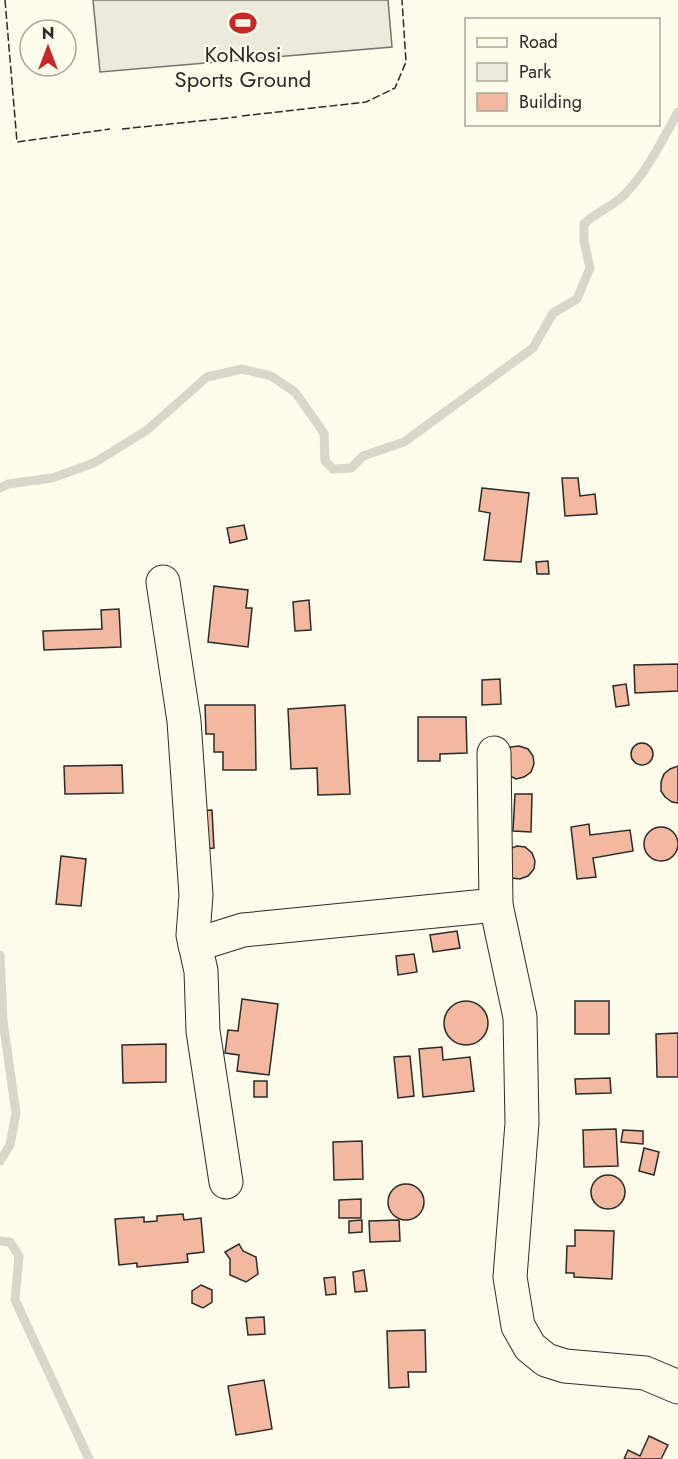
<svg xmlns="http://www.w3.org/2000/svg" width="678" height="1459" font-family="Jost,sans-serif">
<rect width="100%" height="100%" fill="#fdfbea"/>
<path fill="#ecebdb" stroke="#74746e" stroke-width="1.5" d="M 93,0 L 388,0 L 392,47 L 100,72 Z"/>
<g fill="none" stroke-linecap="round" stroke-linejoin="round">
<g stroke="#d8d7c9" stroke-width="9">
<path d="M 0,488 L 8,484 L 52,478 L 94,463 L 147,430 L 207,377 L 242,369 L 271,376 L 295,392 L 324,433 L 325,461 L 333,469 L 351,468 L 363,456 L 404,442 L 533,348 L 553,313 L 577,299 L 590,268 L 584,241 L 584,224 C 596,212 614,206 625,194 C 647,172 663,139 678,112"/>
<path d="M 0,955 L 3,1021 L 16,1113 L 10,1145 L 0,1161"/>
<path d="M 0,1241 L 10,1242 L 19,1256 L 15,1300 L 89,1459"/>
</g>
</g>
<g fill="#f2b8a0" stroke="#2b2b2b" stroke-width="1.5">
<path d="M 562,478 L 578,478 L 580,496 L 595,494 L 597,514 L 565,516 Z"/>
<path d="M 482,488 L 529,493 L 521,562 L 484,560 L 490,513 L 479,511 Z"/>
<path d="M 244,525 L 247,539 L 230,543 L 227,528 Z"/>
<path d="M 548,561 L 549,574 L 537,574 L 536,562 Z"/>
<path d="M 214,586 L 248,590 L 246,608 L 252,608 L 248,647 L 208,642 Z"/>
<path d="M 309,600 L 311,630 L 295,631 L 293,602 Z"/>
<path d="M 119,609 L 121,647 L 44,650 L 43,631 L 102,629 L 101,610 Z"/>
<path d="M 678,664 L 678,691 L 635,693 L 634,665 Z"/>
<path d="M 500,679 L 501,704 L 482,705 L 482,680 Z"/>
<path d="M 626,684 L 629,705 L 616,707 L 613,686 Z"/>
<path d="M 205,705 L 255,705 L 256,770 L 223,770 L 223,752 L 214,752 L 214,734 L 206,734 Z"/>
<path d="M 345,705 L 350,794 L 318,795 L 317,768 L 291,769 L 288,709 Z"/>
<path d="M 418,717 L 466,717 L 467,753 L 440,754 L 440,761 L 418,761 Z"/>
<circle cx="642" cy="754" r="11"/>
<path d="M 519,746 L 528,749 L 533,756 L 534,764 L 531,772 L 524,777 L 516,779 L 508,775 L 504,753 L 511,747 Z"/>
<path d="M 122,765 L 123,793 L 65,794 L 64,766 Z"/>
<path d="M 678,766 L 678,803 L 672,802 L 665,797 L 661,791 L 661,782 L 664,774 L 670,769 Z"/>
<path d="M 515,794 L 532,794 L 531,832 L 513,831 Z"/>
<path d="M 212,810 L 214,848 L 194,850 L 192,811 Z"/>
<path d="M 589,824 L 590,835 L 630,830 L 633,851 L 593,858 L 596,877 L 577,879 L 571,827 Z"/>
<circle cx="661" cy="844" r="17"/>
<path d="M 517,846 L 525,847 L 532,853 L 535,861 L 534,869 L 528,876 L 520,879 L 512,878 L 509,849 Z"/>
<path d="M 61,856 L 86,859 L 81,906 L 56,904 Z"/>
<path d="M 457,931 L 460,948 L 433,952 L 430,935 Z"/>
<path d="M 414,954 L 417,972 L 398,975 L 396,956 Z"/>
<path d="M 242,999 L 278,1004 L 269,1075 L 237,1071 L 239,1055 L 225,1053 L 228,1030 L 238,1031 Z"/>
<circle cx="466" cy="1023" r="22"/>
<rect x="575" y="1001" width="34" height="33"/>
<path d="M 678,1033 L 678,1077 L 657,1077 L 656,1034 Z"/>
<path d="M 166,1044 L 166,1082 L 123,1083 L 122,1045 Z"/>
<path d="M 442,1047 L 443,1060 L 470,1057 L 474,1091 L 423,1097 L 419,1049 Z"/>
<path d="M 410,1056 L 414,1096 L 398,1098 L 394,1057 Z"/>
<path d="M 610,1078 L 611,1093 L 576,1094 L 575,1079 Z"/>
<rect x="254" y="1081" width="13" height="16"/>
<path d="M 616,1129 L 618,1166 L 584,1167 L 583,1130 Z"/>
<path d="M 623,1130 L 643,1131 L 643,1144 L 621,1142 Z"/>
<path d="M 362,1141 L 363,1179 L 334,1180 L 333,1142 Z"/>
<path d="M 644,1148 L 659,1152 L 654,1175 L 639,1171 Z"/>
<circle cx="608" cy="1192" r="17"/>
<circle cx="406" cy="1202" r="18"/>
<path d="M 361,1199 L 361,1218 L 339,1218 L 339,1200 Z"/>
<path d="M 183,1214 L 184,1220 L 201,1218 L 204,1252 L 187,1254 L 188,1262 L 137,1267 L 137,1263 L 119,1265 L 115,1219 L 144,1217 L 144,1222 L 157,1221 L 157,1216 Z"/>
<path d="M 362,1220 L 362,1232 L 349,1233 L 349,1221 Z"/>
<path d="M 399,1220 L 400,1241 L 370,1242 L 369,1221 Z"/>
<path d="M 575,1230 L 614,1231 L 612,1279 L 574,1277 L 574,1273 L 566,1273 L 567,1246 L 575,1246 Z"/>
<path d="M 239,1244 L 243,1251 L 256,1257 L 258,1274 L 246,1282 L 230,1275 L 230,1259 L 225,1252 Z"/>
<path d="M 364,1270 L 367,1291 L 355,1292 L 353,1272 Z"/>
<path d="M 335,1277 L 336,1294 L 326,1295 L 324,1278 Z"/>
<path d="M 201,1285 L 212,1290 L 212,1302 L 203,1308 L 192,1303 L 192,1291 Z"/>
<path d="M 264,1317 L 265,1334 L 248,1335 L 246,1318 Z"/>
<path d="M 425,1330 L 426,1372 L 408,1372 L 409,1387 L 389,1388 L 387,1331 Z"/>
<path d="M 264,1380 L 272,1429 L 236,1435 L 228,1386 Z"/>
<path d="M 649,1436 L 668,1445 L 661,1459 L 624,1459 L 628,1450 L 640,1456 Z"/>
</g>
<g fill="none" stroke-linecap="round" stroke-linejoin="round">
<defs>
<g id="minor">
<path d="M 163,582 L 184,721 L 196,895 L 193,935 L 201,971 L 203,1031 L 226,1182"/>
<path d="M 494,753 L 496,905 L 520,1017 L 522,1123 L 510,1277 L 518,1326 L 530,1347 L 546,1360 L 565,1366 L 645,1373 L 678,1387"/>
<path d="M 195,945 L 243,930 L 496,905"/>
</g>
</defs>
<use href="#minor" stroke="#2b2b2b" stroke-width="35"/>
<use href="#minor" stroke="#fdfbea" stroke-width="33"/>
<g stroke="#2b2b2b" stroke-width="1.5" stroke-dasharray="8 3" stroke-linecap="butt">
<path d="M 5,0 L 17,142 L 110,129"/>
<path d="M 242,116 L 366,102 L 395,88 L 406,62 L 402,0"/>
<path d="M 122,129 L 237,117"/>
</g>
</g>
<defs>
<symbol id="stadium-bare" viewBox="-9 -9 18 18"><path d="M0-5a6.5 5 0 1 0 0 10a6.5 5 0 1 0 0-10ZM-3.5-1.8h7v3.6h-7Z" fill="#c62828" stroke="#fdfbea" stroke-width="2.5" paint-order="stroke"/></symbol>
</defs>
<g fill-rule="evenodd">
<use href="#stadium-bare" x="224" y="4" width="38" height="38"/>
</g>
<g text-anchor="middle" stroke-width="4.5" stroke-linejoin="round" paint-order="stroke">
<g font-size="22" fill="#2b2b2b" stroke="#fdfbea">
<text x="243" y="62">KoNkosi<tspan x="243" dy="25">Sports Ground</tspan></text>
</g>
</g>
<rect x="465" y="18" width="195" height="108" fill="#fdfbea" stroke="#a9a89e" stroke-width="1.5"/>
<rect x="477" y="38" width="30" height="9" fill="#fdfbea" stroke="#a9a89e" stroke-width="1.5"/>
<text x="519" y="48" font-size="18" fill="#2b2b2b">Road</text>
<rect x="477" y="63" width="30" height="18" fill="#ecebdb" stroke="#a9a89e" stroke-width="1.5"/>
<text x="519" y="78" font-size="18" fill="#2b2b2b">Park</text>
<rect x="477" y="93" width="30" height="18" fill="#f2b8a0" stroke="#a9a89e" stroke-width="1.5"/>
<text x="519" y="108" font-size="18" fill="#2b2b2b">Building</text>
<g transform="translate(48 48)"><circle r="28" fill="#fdfbea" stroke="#a9a89e" stroke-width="1.5"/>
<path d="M0-4.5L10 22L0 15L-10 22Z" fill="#c62828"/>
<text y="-9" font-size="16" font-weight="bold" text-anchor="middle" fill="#2b2b2b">N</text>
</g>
</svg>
